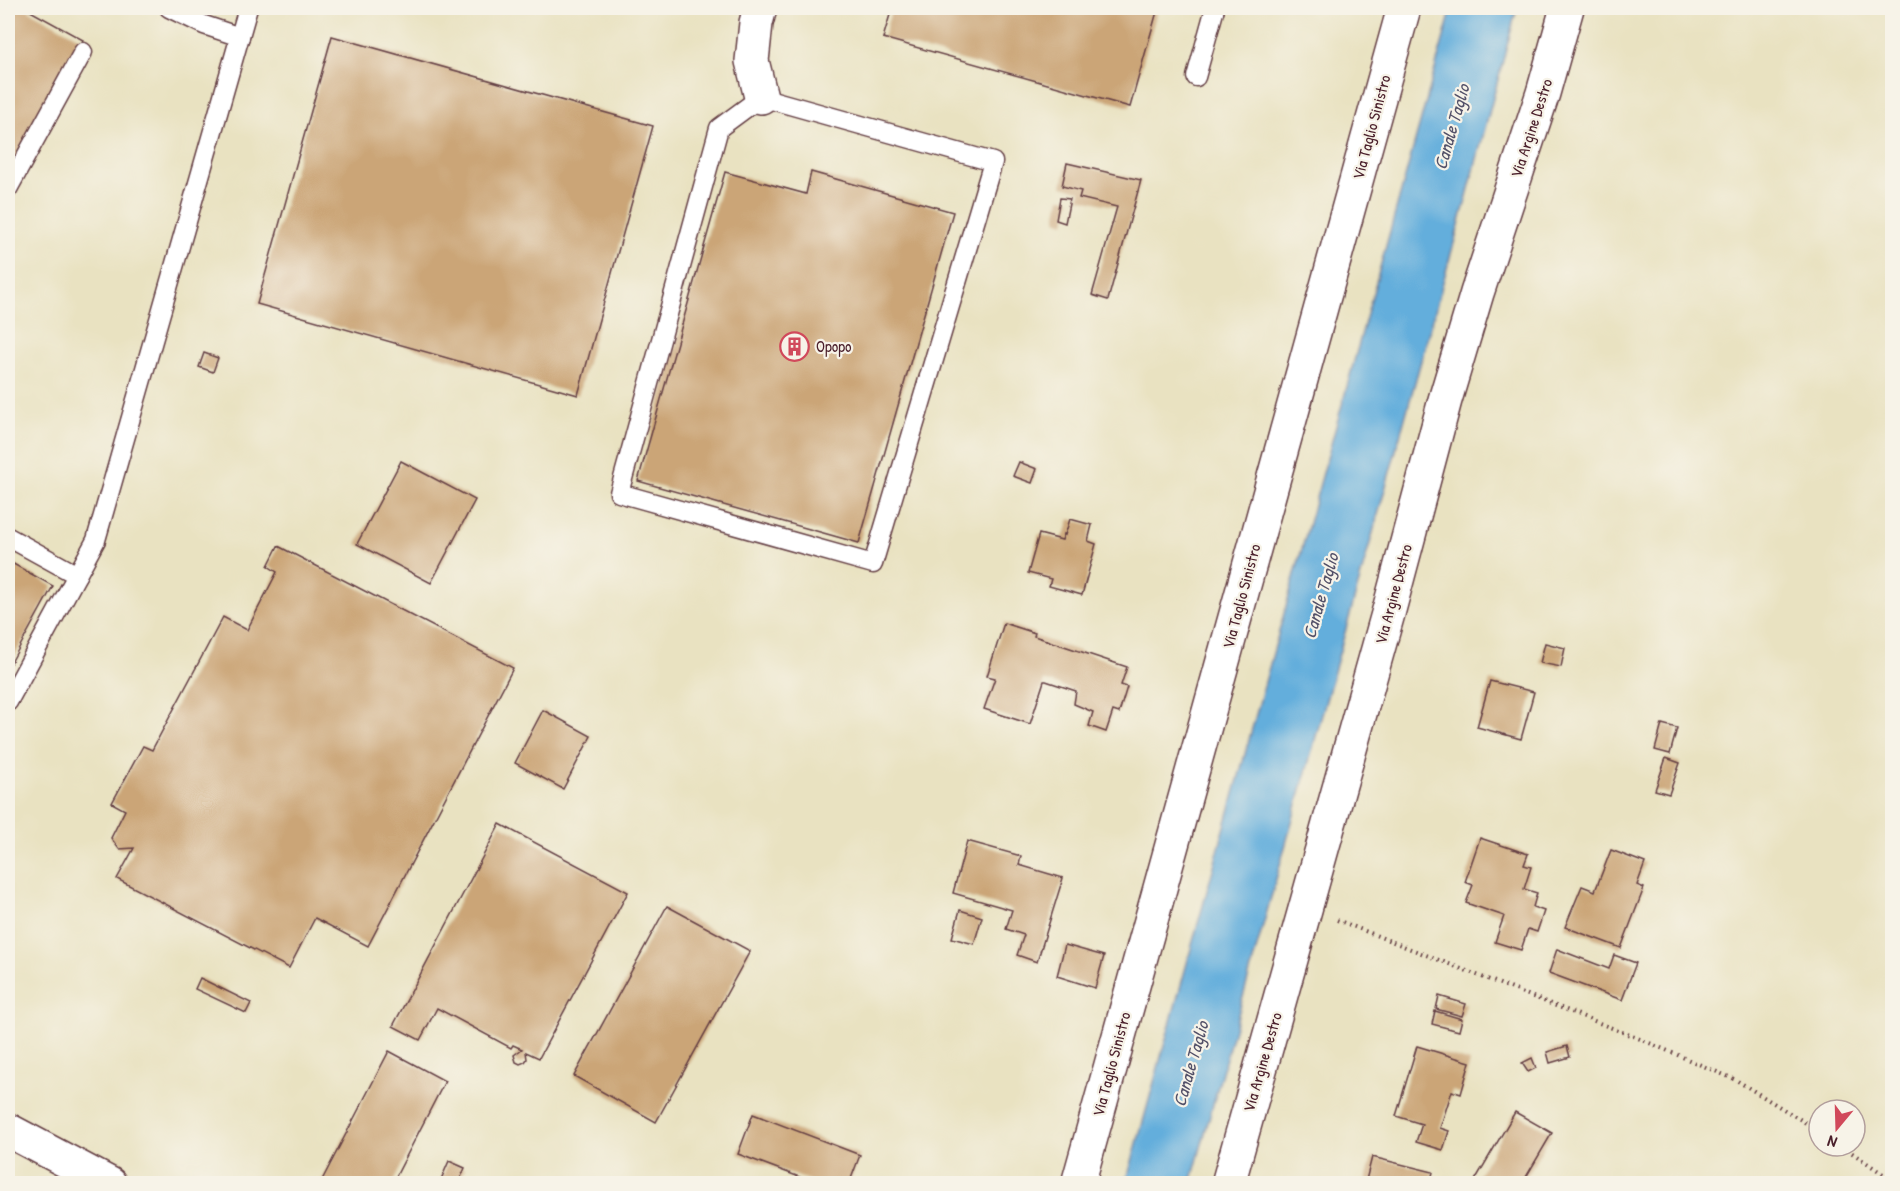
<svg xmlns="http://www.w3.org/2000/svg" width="1900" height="1191" font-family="'Patrick Hand',sans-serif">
<rect width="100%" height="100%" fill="#f7f3e8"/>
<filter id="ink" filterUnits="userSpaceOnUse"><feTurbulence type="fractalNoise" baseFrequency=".0167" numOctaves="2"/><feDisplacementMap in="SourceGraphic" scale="12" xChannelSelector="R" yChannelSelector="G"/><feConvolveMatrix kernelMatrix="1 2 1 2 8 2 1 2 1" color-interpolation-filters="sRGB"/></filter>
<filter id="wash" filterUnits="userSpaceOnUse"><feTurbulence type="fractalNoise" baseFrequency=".008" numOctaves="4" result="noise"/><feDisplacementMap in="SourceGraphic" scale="24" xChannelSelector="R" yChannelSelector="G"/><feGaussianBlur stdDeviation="1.35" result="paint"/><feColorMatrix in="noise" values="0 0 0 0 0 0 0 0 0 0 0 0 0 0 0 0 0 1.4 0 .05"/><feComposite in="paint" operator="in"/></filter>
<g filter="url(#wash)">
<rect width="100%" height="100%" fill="#e9e2c1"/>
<path fill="#64aedc" stroke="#576684" stroke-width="1.5" d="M 1452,8 L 1517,8 L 1466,200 L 1191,1183 L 1126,1183 Z"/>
<g id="blocks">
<g fill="#cba577">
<path d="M 8,8 L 25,8 L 83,40 L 8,174 Z"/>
<path d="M 892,8 L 1007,8 L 1020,11 L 1021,8 L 1158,8 L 1130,107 L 883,38 Z"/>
<path d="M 332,36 L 653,126 L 578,395 L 257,304 Z"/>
<path d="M 1067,163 L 1141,180 L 1108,300 L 1092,295 L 1117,207 L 1079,198 L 1081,191 L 1062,186 Z"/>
<path d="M 725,172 L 806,194 L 811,172 L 953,212 L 859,543 L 638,481 Z"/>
<path d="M 1060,198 L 1070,199 L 1065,223 L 1056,220 Z"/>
<path d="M 204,353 L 218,358 L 213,372 L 199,367 Z"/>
<path d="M 401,461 L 475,500 L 431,583 L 357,544 Z"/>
<path d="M 1019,462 L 1037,469 L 1032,483 L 1013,476 Z"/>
<path d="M 1070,519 L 1092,525 L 1088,541 L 1096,544 L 1082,595 L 1049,586 L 1051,579 L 1028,573 L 1039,534 L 1062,540 L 1064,534 L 1065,535 Z"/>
<path d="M 278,546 L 513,668 L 368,946 L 315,918 L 289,968 L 117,879 L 134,848 L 119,849 L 111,838 L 125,810 L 112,803 L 143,746 L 152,750 L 223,617 L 247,630 L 277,572 L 268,566 Z"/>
<path d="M 8,561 L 53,586 L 8,668 Z"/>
<path d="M 1004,623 L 1035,633 L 1034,636 L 1127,667 L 1121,685 L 1127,687 L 1119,713 L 1113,711 L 1106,732 L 1089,726 L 1093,712 L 1074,704 L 1076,691 L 1046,681 L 1044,681 L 1030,724 L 984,709 L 995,678 L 987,676 Z"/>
<path d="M 1545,643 L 1565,648 L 1561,667 L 1540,663 Z"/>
<path d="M 1490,681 L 1534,692 L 1521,739 L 1477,727 Z"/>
<path d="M 543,710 L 591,736 L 563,789 L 515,763 Z"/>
<path d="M 1662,724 L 1677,728 L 1670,754 L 1655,750 Z"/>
<path d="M 1666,758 L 1680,763 L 1669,794 L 1655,790 Z"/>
<path d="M 500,824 L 628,892 L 539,1058 L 526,1052 L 527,1059 L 525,1062 L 520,1064 L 516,1062 L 514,1055 L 522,1049 L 513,1045 L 511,1048 L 437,1008 L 420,1040 L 393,1026 Z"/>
<path d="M 1480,838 L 1528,854 L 1524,865 L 1531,867 L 1524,889 L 1537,893 L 1533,907 L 1544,911 L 1537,932 L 1528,929 L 1521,950 L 1495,942 L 1504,916 L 1466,903 L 1473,885 L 1465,882 Z"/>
<path d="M 967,841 L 1021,856 L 1019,865 L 1063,878 L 1037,962 L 1017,955 L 1024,935 L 1006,929 L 1012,910 L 953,893 Z"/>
<path d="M 1611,850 L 1645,863 L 1637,885 L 1644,888 L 1621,948 L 1565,927 L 1582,886 L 1595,891 Z"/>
<path d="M 667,906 L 750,951 L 656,1122 L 574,1076 Z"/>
<path d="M 960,910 L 982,917 L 974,944 L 952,938 Z"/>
<path d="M 1065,945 L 1104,956 L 1095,988 L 1057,976 Z"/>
<path d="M 1557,949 L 1609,969 L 1614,955 L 1636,963 L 1622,1000 L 1549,973 Z"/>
<path d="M 200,978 L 251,1003 L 246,1013 L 195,989 Z"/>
<path d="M 1439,996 L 1466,1004 L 1462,1016 L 1436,1009 Z"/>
<path d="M 1435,1011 L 1462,1019 L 1459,1031 L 1432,1024 Z"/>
<path d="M 1417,1046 L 1470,1062 L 1461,1094 L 1452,1091 L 1440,1128 L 1449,1131 L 1443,1150 L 1416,1142 L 1422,1124 L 1396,1116 Z"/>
<path d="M 1567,1046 L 1570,1057 L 1550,1063 L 1547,1052 Z"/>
<path d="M 389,1051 L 445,1081 L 392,1184 L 323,1184 L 321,1182 Z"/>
<path d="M 1532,1058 L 1536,1068 L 1528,1072 L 1522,1063 Z"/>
<path d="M 1515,1112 L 1552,1133 L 1522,1184 L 1477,1184 L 1474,1182 Z"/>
<path d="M 753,1114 L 860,1155 L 849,1184 L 818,1184 L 738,1154 Z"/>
<path d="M 1372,1157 L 1433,1172 L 1430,1184 L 1365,1184 Z"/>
<path d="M 449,1161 L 465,1168 L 458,1184 L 439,1184 Z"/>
</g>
</g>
</g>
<g filter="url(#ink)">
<use href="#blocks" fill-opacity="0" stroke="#623c42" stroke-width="1.5"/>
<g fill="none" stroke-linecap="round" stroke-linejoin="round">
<defs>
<g id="lane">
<path d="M 169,8 L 204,25 L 240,37"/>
<path d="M 1196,77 L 1215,8"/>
<path d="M 761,97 L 993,162 L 873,564 L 619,493 L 719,128 Z"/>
<path d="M 8,189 L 83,52"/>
<path d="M 8,537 L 77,575"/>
<path d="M 8,702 L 96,540 L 248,8"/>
</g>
<g id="street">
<path d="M 760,8 L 756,23 L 752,61 L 761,97"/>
<path d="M 1228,1184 L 1389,610 L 1445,400 L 1477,293 L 1543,93 L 1567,8"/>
</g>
<g id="secondary">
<path d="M 8,1130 L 110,1184"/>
<path d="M 1078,1184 L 1404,8"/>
</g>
</defs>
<use href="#lane" stroke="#623c42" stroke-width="21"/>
<use href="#street" stroke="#623c42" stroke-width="36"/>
<use href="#secondary" stroke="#623c42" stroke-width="36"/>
<g stroke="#623c42" stroke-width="4" stroke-dasharray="1.5 4.5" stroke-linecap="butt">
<path d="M 1337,920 L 1640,1039 L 1736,1080 L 1819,1131"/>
<path d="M 1842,1146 L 1892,1180"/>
</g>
<use href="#lane" stroke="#fff" stroke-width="18"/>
<use href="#street" stroke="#fff" stroke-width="33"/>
<use href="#secondary" stroke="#fff" stroke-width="33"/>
</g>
</g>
<defs>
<symbol id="building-ring" viewBox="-11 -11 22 22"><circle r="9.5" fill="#f7f3e8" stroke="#d1495b" stroke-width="1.5"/><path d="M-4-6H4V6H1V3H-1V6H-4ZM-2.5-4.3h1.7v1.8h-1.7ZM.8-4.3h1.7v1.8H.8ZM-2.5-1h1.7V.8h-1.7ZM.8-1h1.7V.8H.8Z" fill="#d1495b"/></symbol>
</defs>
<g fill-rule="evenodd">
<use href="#building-ring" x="778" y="330" width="33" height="33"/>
</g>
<g text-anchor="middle" stroke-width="4.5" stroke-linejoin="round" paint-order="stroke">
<g font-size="16" fill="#4a1f2b" stroke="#f7f3e8">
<text transform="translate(1371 127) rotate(-75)" y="6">Via Taglio Sinistro</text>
<text transform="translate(1531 128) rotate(-72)" y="6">Via Argine Destro</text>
<text transform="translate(1393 594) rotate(-75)" y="6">Via Argine Destro</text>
<text transform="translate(1241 596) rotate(-75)" y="6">Via Taglio Sinistro</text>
<text transform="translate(1262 1062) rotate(-74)" y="6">Via Argine Destro</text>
<text transform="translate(1111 1064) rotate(-75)" y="6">Via Taglio Sinistro</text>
</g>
<g font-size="16" fill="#4a1f2b" stroke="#f7f3e8" text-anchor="start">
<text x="816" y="352">Opopo</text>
</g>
<g font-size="18" font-style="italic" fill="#535169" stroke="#f7f3e8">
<text transform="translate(1452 127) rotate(-74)" y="6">Canale Taglio</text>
<text transform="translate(1321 596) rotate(-74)" y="6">Canale Taglio</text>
<text transform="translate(1191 1064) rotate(-74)" y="6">Canale Taglio</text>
</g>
</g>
<rect width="1900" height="1191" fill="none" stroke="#f7f3e8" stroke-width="30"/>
<g transform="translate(1837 1128) rotate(199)"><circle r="28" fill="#f7f3e8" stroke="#b29e9c" stroke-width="1.5"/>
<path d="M0-4.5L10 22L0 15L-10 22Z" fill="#d1495b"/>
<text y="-9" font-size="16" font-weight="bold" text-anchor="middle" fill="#4a1f2b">N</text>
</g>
</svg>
